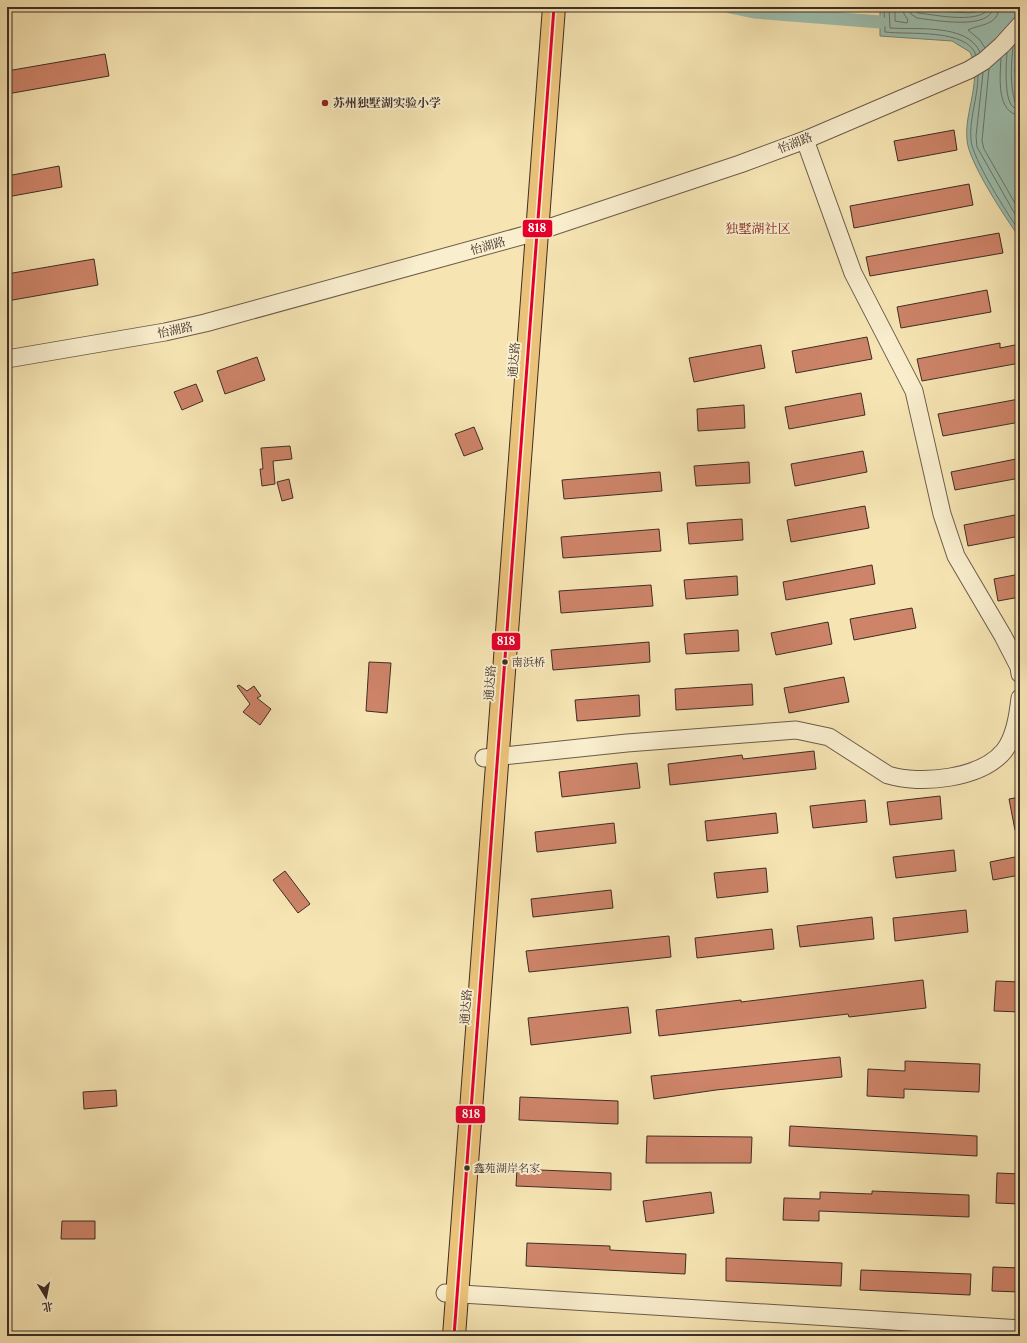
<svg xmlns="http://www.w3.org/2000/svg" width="1027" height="1343" font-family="'Libre Caslon Text','Noto Serif SC',serif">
<rect width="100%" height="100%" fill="#f6e5b3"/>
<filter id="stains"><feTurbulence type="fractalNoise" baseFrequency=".005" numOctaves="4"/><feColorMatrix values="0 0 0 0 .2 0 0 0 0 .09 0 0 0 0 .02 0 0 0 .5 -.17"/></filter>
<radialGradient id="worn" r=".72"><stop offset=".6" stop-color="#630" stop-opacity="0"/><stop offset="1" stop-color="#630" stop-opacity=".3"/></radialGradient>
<path fill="#9dbfb0" stroke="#778579" d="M 880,7 L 969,13 L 980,11 L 986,7 L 1020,7 L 1020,33 L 1015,70 L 1020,110 L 1020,238 C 1006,219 968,161 967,140 C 964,111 983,80 970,52 L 952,41 L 880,36 Z"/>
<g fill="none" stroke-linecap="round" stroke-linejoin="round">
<g stroke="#6e766c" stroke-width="1">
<path d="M 884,7 L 885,32 C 908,35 967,28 976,55"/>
<path d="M 889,7 L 890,28 C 916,30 967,23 980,52"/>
<path d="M 895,7 L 895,21 L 907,23 L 908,20 L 904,14 L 903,7"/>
<path d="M 909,7 L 911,14 L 917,18 C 933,20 992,31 993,7"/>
<path d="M 914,7 L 915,11 L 918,13 C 936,15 973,23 987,11 L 988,7"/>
<path d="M 1013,47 C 1011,65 1010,85 1015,102 L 1020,104"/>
<path d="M 985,48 L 980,40 L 968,30 C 980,24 998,26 999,7"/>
<path d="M 1007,53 C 1006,65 1004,99 1013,107 L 1020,109"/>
<path d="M 1001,59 C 1000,76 996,114 1020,115"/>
<path d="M 989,69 L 982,141 L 984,149 L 1020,212"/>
<path d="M 983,73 L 976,136 L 977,147 L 1020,223"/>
<path d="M 978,76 C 978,97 969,119 971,140 C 972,158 1008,215 1020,232"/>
</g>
<path stroke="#9dbfb0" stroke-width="13" d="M 730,7 L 754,12 L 880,22"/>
</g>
<g fill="#cd8469" stroke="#3e2e27">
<path d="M 105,54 L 109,76 L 7,94 L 7,71 Z"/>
<path d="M 954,130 L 957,150 L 898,161 L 894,141 Z"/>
<path d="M 59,166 L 62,187 L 7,197 L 7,176 Z"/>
<path d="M 969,184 L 973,205 L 854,228 L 850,206 Z"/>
<path d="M 999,233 L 1003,253 L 870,276 L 866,257 Z"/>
<path d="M 94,259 L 98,285 L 7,301 L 7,274 Z"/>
<path d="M 987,290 L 991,312 L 901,328 L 897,307 Z"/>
<path d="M 867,337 L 872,359 L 796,373 L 792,351 Z"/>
<path d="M 1000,343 L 1000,348 L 1020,344 L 1020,363 L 922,381 L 917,359 Z"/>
<path d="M 761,345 L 765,368 L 694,382 L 689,358 Z"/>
<path d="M 257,357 L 265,380 L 225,394 L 217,371 Z"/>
<path d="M 196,384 L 203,401 L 182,410 L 174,392 Z"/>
<path d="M 861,393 L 865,415 L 789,429 L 785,407 Z"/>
<path d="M 1019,399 L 1020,422 L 943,436 L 938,414 Z"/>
<path d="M 744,405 L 745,428 L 698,431 L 697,409 Z"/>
<path d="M 474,427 L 483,449 L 464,456 L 455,434 Z"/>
<path d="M 290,446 L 292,459 L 273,461 L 275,484 L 262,486 L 260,469 L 263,469 L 261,448 Z"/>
<path d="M 863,451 L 867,472 L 795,486 L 791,464 Z"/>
<path d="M 1016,459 L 1020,478 L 955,490 L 951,472 Z"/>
<path d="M 749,462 L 750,483 L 696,486 L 694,466 Z"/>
<path d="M 660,472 L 662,491 L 564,499 L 562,480 Z"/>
<path d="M 289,479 L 293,498 L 282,501 L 277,482 Z"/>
<path d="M 865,506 L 869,528 L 791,542 L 787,520 Z"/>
<path d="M 1020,514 L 1020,536 L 968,546 L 964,525 Z"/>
<path d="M 742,519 L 743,540 L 689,544 L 687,523 Z"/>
<path d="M 659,529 L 661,551 L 563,558 L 561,537 Z"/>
<path d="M 872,565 L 875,584 L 786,600 L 783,582 Z"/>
<path d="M 1020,574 L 1020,597 L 998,601 L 994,579 Z"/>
<path d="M 737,576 L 738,595 L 686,599 L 684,580 Z"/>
<path d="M 651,585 L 653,606 L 561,613 L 559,591 Z"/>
<path d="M 912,608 L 916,628 L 854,640 L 850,619 Z"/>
<path d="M 828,622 L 832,644 L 776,655 L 771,633 Z"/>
<path d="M 738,630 L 739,651 L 686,654 L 684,634 Z"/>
<path d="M 649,642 L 650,662 L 553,670 L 551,650 Z"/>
<path d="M 369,662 L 391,663 L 387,713 L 366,711 Z"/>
<path d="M 844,677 L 849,702 L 789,713 L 784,688 Z"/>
<path d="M 752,684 L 753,705 L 676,710 L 675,689 Z"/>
<path d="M 239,685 L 247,691 L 254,686 L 261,696 L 257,698 L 271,709 L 260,725 L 243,712 L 250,704 L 237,686 Z"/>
<path d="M 639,695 L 640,716 L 577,721 L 575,700 Z"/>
<path d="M 814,751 L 816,769 L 670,785 L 668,764 L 742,755 L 743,759 Z"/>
<path d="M 637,763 L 640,788 L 562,797 L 559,772 Z"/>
<path d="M 940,796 L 942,819 L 890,825 L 887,802 Z"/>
<path d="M 1020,797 L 1020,830 L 1015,830 L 1009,799 Z"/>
<path d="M 865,800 L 867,822 L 813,828 L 810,806 Z"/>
<path d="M 776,813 L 778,833 L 707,841 L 705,821 Z"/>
<path d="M 614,823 L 616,843 L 537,852 L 535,832 Z"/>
<path d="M 954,850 L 956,871 L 896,878 L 893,857 Z"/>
<path d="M 1020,856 L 1020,875 L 993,880 L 990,862 Z"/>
<path d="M 766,868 L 768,892 L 717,898 L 714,873 Z"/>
<path d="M 285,871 L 310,904 L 298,913 L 273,880 Z"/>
<path d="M 611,890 L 613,908 L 533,917 L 531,899 Z"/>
<path d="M 966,910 L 968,932 L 895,941 L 893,918 Z"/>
<path d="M 872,917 L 874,939 L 800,947 L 797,926 Z"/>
<path d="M 772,929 L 774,949 L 697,958 L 695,938 Z"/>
<path d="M 669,936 L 671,957 L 529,972 L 526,951 Z"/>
<path d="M 923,980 L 926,1008 L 849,1017 L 848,1014 L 659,1036 L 656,1010 L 741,1000 L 741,1002 Z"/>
<path d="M 996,981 L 1020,982 L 1020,1012 L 994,1011 Z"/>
<path d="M 628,1007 L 631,1033 L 531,1045 L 528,1018 Z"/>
<path d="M 840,1057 L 842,1077 L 716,1090 L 654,1099 L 651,1076 Z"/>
<path d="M 905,1061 L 980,1064 L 979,1092 L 904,1089 L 904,1098 L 867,1096 L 868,1069 L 905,1071 Z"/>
<path d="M 116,1090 L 117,1106 L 84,1109 L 83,1092 Z"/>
<path d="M 520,1097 L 618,1101 L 618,1124 L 519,1120 Z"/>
<path d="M 790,1126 L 977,1136 L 977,1156 L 789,1146 Z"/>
<path d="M 647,1136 L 752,1137 L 751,1163 L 646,1163 Z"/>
<path d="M 517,1169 L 611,1173 L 611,1190 L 516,1186 Z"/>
<path d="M 997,1173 L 1020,1174 L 1020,1204 L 996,1203 Z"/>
<path d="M 872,1191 L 969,1195 L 969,1217 L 819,1211 L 819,1221 L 783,1220 L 784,1198 L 820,1199 L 820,1192 L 872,1194 Z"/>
<path d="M 711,1192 L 714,1213 L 646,1222 L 643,1201 Z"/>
<path d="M 62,1221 L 95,1221 L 95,1239 L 61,1239 Z"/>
<path d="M 527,1243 L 610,1246 L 610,1250 L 686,1254 L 685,1274 L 526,1266 Z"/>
<path d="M 726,1258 L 842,1263 L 841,1286 L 726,1281 Z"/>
<path d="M 993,1267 L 1020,1268 L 1020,1292 L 992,1291 Z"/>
<path d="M 861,1270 L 971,1274 L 970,1295 L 860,1290 Z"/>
</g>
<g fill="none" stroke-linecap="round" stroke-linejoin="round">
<defs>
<g id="minor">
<path d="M 805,140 L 853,273 L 914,391 L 942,514 L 956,556 L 1003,636 L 1019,667 L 1020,674"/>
<path d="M 7,359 L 165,332 L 205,323 L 536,232 L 740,164 L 805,140 L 969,70 L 984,61 L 1002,45 L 1020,25"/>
<path d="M 484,758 L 627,743 L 796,730 L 829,737 L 888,775 C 920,785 981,779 1004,751 C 1015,737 1018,715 1020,698"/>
<path d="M 445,1293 L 1020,1329"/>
</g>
<path id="major" d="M 454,1336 L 554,7"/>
</defs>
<use href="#minor" stroke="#6c5c4a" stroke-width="19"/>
<use href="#major" stroke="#3e2e27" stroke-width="24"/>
<use href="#minor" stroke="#f9eece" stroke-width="17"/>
<use href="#major" stroke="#ebc27a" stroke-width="22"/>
<defs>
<path id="bus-1" d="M 454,1336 L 554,7"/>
</defs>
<use href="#bus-1" stroke="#f9eece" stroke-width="6"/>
<use href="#bus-1" stroke="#e4002b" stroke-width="3"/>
</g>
<circle fill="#8f2418" stroke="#f9eece" stroke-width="1.5" cx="325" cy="103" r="4"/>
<g fill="#3e2e27" stroke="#f9eece" stroke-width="1.5">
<circle cx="505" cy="662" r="3.5"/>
<circle cx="467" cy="1168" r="3.5"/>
</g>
<g text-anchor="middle" stroke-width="4" stroke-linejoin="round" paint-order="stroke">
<g font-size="11" fill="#3e2e27" stroke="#f9eece" text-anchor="start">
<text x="512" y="666">南浜桥</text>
<text x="474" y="1172">鑫苑湖岸名家</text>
</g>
<g font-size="12" font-weight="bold" fill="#3e2e27" stroke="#f9eece" text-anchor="start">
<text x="333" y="107">苏州独墅湖实验小学</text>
</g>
<g font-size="12" fill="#3e2e27" stroke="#f9eece">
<text transform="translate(795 143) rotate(-21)" y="4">怡湖路</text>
<text transform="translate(488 246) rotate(-16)" y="4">怡湖路</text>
<text transform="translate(175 330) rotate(-12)" y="4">怡湖路</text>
<text transform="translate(514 360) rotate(-86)" y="4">通达路</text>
<text transform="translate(490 683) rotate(-86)" y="4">通达路</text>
<text transform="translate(466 1007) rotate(-86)" y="4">通达路</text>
</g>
<g font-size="13" fill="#7a1f14" stroke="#f9eece">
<text x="758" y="233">独墅湖社区</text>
</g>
</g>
<g stroke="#f9eece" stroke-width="1.5">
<rect x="522" y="219" width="31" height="19" rx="4" fill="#e4002b"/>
<rect x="491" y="632" width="30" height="19" rx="4" fill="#e4002b"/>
<rect x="455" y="1105" width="31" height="19" rx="4" fill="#e4002b"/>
</g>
<g font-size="11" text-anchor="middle" font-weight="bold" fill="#fff">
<text x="537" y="232">818</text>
<text x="506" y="645">818</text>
<text x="471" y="1118">818</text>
</g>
<rect width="1027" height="1343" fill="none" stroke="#f6e5b3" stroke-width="24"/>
<rect x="8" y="8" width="1011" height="1327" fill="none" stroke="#3e2e27" stroke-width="2"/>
<rect x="12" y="12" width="1003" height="1319" fill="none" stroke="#3e2e27"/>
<g transform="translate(46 1297) rotate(170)" stroke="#f9eece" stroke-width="3" paint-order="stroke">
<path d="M0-3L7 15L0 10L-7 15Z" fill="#3e2e27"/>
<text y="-6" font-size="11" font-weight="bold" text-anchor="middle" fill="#3e2e27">北</text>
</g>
<rect width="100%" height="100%" filter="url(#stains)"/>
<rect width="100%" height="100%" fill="url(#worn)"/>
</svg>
